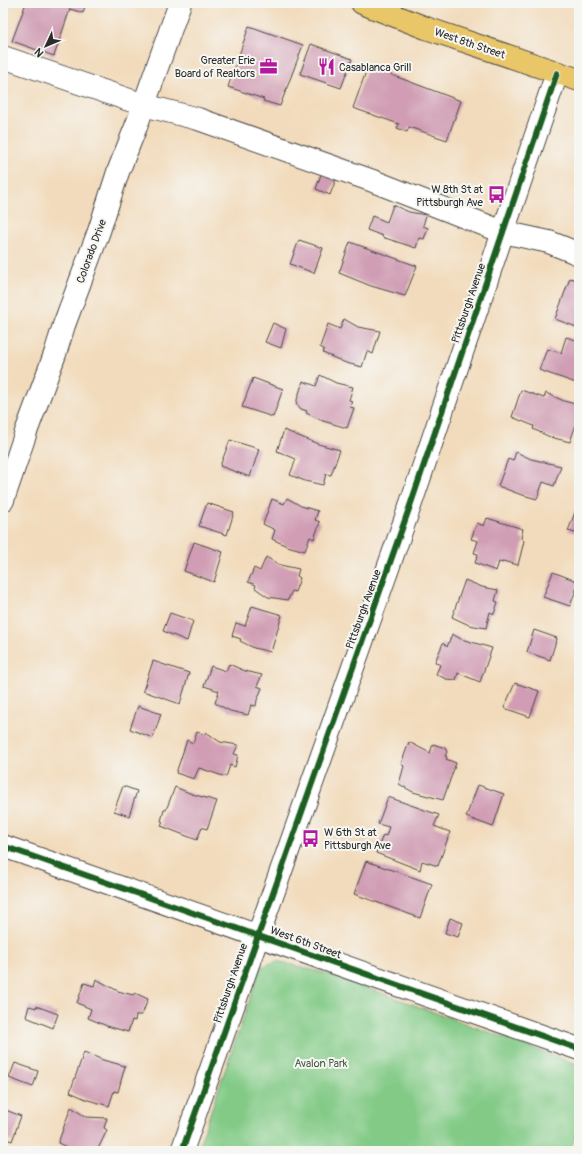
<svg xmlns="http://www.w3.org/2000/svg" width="582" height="1154" font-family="Pangolin,sans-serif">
<rect width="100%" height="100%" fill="#f6f6f2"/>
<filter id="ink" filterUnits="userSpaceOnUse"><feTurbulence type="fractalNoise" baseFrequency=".025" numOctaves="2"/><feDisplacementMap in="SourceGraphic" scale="8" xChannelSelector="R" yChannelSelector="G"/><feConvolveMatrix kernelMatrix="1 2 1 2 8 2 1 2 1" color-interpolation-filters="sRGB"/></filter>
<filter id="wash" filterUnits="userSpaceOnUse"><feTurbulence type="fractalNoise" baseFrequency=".012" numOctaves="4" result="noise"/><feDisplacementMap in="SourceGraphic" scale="16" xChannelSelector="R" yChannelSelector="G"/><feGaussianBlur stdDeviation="0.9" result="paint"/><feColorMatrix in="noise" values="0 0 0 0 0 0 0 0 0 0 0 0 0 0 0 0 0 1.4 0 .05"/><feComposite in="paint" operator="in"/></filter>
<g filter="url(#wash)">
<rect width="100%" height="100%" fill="#f2dbbc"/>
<path fill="#82ca86" stroke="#567a58" d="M 277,961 L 332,975 L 579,1065 L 579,1125 L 570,1151 L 197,1151 L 261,967 Z"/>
<g id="blocks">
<g fill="#d09db4">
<path d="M 26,3 L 86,3 L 83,13 L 70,9 L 54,56 L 12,41 Z"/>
<path d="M 536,3 L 545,3 L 544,6 Z"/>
<path d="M 249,26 L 303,45 L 280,106 L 263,101 L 264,99 L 228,87 Z"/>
<path d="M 311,44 L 352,59 L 341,88 L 300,74 Z"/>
<path d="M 368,66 L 461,101 L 447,140 L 409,127 L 407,132 L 397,128 L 399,124 L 353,108 Z"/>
<path d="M 321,174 L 336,179 L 330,195 L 316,189 Z"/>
<path d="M 393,205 L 409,212 L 426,215 L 423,226 L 428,228 L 424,239 L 419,238 L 416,248 L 382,237 L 383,236 L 367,230 L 372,216 L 387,222 Z"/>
<path d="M 299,240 L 323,248 L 314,273 L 290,264 Z"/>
<path d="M 350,242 L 417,266 L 405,296 L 371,286 L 339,273 Z"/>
<path d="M 570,278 L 579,281 L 579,328 L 555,319 Z"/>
<path d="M 344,319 L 358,327 L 380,331 L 373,354 L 367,351 L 362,367 L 346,363 L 323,353 L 324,349 L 320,347 L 328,324 L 340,329 Z"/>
<path d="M 273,323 L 286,329 L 281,348 L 265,342 Z"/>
<path d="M 566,337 L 579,341 L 579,384 L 539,370 L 547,349 L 561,353 Z"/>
<path d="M 320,375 L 336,383 L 353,387 L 349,400 L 352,401 L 350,407 L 354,408 L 347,428 L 323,421 L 306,413 L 307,411 L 301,409 L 296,403 L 303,381 L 316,386 Z"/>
<path d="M 253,378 L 283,389 L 273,417 L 242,407 Z"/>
<path d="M 521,390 L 544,398 L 546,393 L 564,401 L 579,405 L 579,416 L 570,442 L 550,437 L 533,429 L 534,426 L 512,417 Z"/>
<path d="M 284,430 L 318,444 L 340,450 L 331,475 L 326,474 L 323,485 L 305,481 L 290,475 L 296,459 L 277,451 Z"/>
<path d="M 230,440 L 259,449 L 250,477 L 220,466 Z"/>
<path d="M 516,452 L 531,459 L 561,466 L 554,486 L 543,482 L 537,499 L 519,494 L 498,486 L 508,459 L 513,461 Z"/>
<path d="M 287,498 L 301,506 L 318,511 L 315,520 L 320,522 L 314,539 L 310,537 L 305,551 L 287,546 L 272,539 L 275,530 L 263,524 L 272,499 L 284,504 Z"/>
<path d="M 207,503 L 234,512 L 227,535 L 199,526 Z"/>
<path d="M 577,507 L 579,507 L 579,534 L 568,531 Z"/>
<path d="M 487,518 L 523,529 L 521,538 L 524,541 L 518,565 L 503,561 L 503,563 L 499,562 L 496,571 L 475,563 L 478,554 L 474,553 L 478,541 L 471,539 L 477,523 L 484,526 Z"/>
<path d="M 194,542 L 223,552 L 214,582 L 184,571 Z"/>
<path d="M 266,557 L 280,565 L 299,569 L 297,576 L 300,578 L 295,592 L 292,591 L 288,600 L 268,597 L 255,588 L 256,585 L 248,582 L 254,568 L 260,571 Z"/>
<path d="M 553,572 L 579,582 L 570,606 L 543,597 Z"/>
<path d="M 465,580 L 482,587 L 498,590 L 495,601 L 498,602 L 494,614 L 490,612 L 486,628 L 469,625 L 452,617 Z"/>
<path d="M 252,606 L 282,615 L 271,652 L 254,648 L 240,641 L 241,639 L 232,636 L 236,623 L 245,626 Z"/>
<path d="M 170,613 L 193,621 L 187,641 L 163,631 Z"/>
<path d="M 534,630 L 557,638 L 550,660 L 527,652 Z"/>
<path d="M 452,634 L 461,639 L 492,648 L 480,682 L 458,673 L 456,680 L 446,679 L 436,674 L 440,665 L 435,662 L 443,643 L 447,647 Z"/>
<path d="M 153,661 L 189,673 L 180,704 L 143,691 Z"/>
<path d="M 229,664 L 245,671 L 262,675 L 257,686 L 262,688 L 257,700 L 256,706 L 251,705 L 248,715 L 230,711 L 215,703 L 219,691 L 204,686 L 211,666 L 226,671 Z"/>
<path d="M 515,683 L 539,691 L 530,717 L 504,708 Z"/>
<path d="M 138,706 L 161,714 L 153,738 L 130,729 Z"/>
<path d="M 197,732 L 205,735 L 206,732 L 220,742 L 238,745 L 234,754 L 238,755 L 235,767 L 230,765 L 226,777 L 199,768 L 194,779 L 176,773 L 187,740 L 193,743 Z"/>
<path d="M 409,742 L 430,753 L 433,744 L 445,748 L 447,752 L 445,756 L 447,757 L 446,759 L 456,763 L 443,800 L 413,792 L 399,784 L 404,766 L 401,764 Z"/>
<path d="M 478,785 L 504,794 L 493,827 L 466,817 Z"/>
<path d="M 123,786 L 137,791 L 129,816 L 114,811 Z"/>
<path d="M 175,787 L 192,794 L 217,801 L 207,829 L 202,827 L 197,840 L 161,826 L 163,822 L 161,821 L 164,810 L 166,810 Z"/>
<path d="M 388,797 L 439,815 L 434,826 L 450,832 L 438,866 L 422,861 L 420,870 L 376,853 L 383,835 L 386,836 L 389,827 L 378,824 Z"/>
<path d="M 366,861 L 432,884 L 420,918 L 354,894 Z"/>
<path d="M 450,918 L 463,923 L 458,937 L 445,933 Z"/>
<path d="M 96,979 L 118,991 L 133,995 L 135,993 L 148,999 L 142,1015 L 136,1015 L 135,1021 L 132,1020 L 128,1032 L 107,1026 L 88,1018 L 91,1009 L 77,1003 L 84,983 L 94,986 Z"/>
<path d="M 29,1006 L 36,1008 L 36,1006 L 58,1014 L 53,1028 L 26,1017 Z"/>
<path d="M 84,1052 L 103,1060 L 125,1066 L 118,1092 L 114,1091 L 109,1106 L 88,1100 L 70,1092 Z"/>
<path d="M 15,1063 L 38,1071 L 33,1087 L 9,1078 Z"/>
<path d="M 71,1107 L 86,1117 L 107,1118 L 104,1128 L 107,1130 L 97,1151 L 72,1151 L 72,1150 L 58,1143 Z"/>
<path d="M 3,1109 L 21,1116 L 12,1141 L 3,1138 Z"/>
</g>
</g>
</g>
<g filter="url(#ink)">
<use href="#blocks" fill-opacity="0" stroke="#494541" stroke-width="1"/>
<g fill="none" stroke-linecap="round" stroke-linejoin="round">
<defs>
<g id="minor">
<path d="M 3,57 L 144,105 L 198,119 L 373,181 L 503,232 L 549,242 L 579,254"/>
<path d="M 3,500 L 26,432 L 55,354 L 64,325 L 99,231 L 118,172 L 137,124 L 180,3"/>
<path d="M 3,846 L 579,1049"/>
<path d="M 182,1151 L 410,506 L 557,73"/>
</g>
<path id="major" d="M 362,3 L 426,28 L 579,80"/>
</defs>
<use href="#minor" stroke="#494541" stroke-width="24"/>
<use href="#major" stroke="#494541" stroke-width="24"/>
<use href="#minor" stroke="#fff" stroke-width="22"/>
<use href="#major" stroke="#e9c769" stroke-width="22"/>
<defs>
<g id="cycleway">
<path d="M 3,846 L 579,1049"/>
<path d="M 182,1151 L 410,506 L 557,73"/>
</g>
</defs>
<use href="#cycleway" stroke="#f6f6f2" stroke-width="8"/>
<use href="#cycleway" stroke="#1b5e20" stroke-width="6"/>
</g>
</g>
<defs>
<symbol id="office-bare" viewBox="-9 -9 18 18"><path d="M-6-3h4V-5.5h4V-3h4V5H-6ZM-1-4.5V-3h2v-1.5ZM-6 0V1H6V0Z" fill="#b5179e" stroke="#f6f6f2" stroke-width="2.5" paint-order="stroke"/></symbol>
<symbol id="restaurant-bare" viewBox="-9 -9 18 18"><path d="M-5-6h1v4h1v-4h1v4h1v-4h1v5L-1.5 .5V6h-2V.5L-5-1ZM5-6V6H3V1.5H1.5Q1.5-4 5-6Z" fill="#b5179e" stroke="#f6f6f2" stroke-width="2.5" paint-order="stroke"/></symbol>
<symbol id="bus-bare" viewBox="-9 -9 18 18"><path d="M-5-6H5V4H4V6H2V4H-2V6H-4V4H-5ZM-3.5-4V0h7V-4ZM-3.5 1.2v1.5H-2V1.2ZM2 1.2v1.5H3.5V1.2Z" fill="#b5179e" stroke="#f6f6f2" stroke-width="2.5" paint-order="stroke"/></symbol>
</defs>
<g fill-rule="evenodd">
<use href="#office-bare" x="256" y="54" width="25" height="25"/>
<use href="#restaurant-bare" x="314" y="54" width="25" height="25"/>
<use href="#bus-bare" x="484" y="182" width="25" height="25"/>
<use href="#bus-bare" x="298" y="826" width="25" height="25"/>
</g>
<g text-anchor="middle" stroke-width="4" stroke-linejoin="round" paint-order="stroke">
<g font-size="11" fill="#2b2b2b" stroke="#f6f6f2">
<text transform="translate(470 43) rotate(19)" y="4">West 8th Street</text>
<text transform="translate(91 251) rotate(-70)" y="4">Colorado Drive</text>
<text transform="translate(468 303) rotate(-71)" y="4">Pittsburgh Avenue</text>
<text transform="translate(363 609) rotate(-70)" y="4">Pittsburgh Avenue</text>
<text transform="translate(306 942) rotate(20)" y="4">West 6th Street</text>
<text transform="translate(230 983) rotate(-71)" y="4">Pittsburgh Avenue</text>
</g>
<g font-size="11" fill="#2b2b2b" stroke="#f6f6f2" text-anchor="end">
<text x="255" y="64">Greater Erie<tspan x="255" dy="13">Board of Realtors</tspan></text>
<text x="339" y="71" text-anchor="start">Casablanca Grill</text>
<text x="483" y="193">W 8th St at<tspan x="483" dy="13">Pittsburgh Ave</tspan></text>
<text x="324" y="836" text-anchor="start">W 6th St at<tspan x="324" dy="13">Pittsburgh Ave</tspan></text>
</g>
<g font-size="11" fill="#455b46" stroke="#f6f6f2">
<text x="321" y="1067">Avalon Park</text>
</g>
</g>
<rect width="582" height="1154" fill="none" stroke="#f6f6f2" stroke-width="16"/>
<g transform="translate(46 46) rotate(226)" stroke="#f6f6f2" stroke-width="3" paint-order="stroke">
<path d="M0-3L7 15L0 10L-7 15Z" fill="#2b2b2b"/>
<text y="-6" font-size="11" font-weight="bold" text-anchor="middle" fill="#2b2b2b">N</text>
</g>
</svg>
